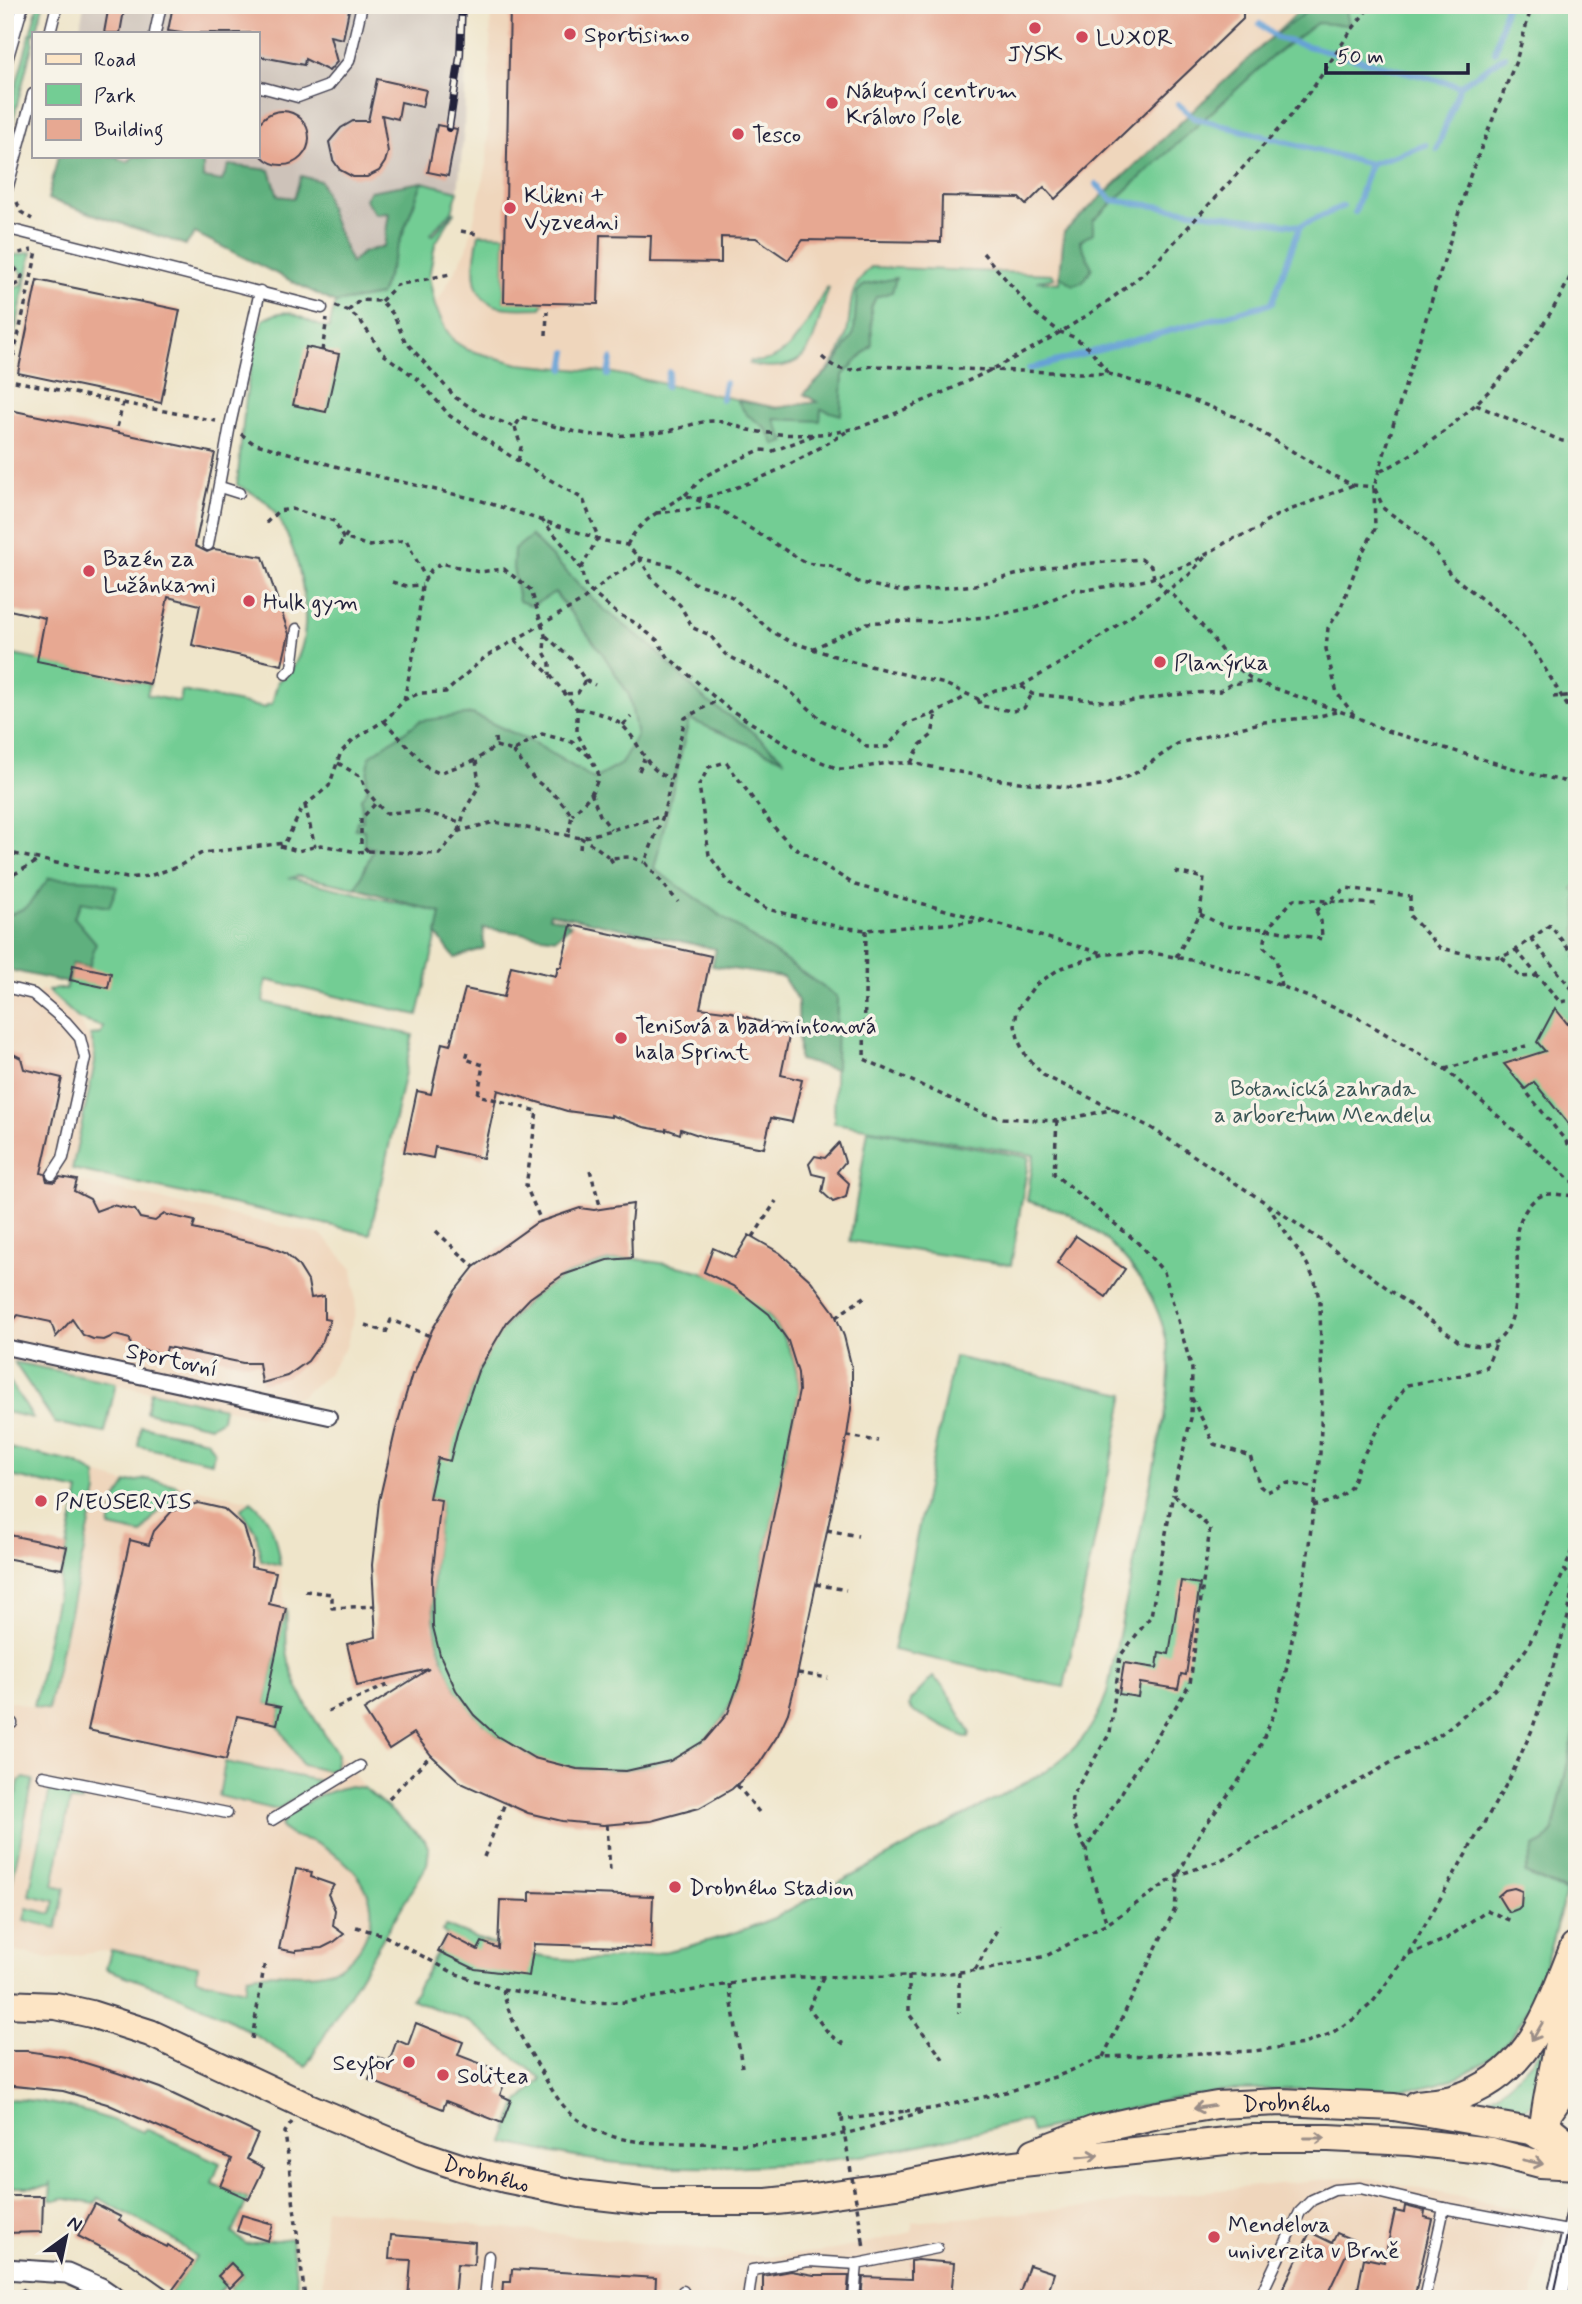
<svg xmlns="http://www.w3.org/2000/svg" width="1582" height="2304" font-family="Mynerve,sans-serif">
<rect width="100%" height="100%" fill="#f7f3e8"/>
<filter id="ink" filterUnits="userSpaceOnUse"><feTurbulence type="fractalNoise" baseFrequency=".0143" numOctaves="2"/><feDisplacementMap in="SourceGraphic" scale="14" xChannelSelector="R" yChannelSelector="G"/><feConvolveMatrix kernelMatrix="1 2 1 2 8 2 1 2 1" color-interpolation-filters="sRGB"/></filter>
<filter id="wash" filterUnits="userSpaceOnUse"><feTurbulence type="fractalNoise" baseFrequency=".00686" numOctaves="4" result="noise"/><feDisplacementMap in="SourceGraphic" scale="28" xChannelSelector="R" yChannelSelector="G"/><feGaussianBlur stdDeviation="1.57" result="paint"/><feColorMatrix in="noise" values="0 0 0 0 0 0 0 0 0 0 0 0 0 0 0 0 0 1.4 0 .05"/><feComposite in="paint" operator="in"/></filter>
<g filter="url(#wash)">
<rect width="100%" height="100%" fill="#efe5ca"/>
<g fill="#efd6bc">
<path d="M 491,5 L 1306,5 L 1064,232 L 1060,283 L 871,267 L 852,293 L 846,337 L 837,357 L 827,371 L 805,393 L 818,402 L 777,408 L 613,373 L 519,364 L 493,358 L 468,350 L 454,341 L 445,328 L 435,306 L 467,249 L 487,164 Z"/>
<path d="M 42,989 L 82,1025 L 94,1048 L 94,1060 L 70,1175 L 77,1177 L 77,1181 L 322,1235 L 353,1269 L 356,1310 L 346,1347 L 327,1375 L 301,1396 L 259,1416 L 5,1360 L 5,993 L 24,998 L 31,1002 Z"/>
<path d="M 96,1474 L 127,1483 L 147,1479 L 165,1481 L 251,1501 L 263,1510 L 270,1522 L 276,1540 L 287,1618 L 287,1651 L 299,1689 L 318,1725 L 364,1788 L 359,1786 L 299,1808 L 282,1822 L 281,1827 L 291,1836 L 313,1842 L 344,1862 L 358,1876 L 370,1899 L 371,1920 L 363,1944 L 353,1958 L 335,1970 L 310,1975 L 253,1974 L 247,1976 L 245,1990 L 196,1979 L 198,1966 L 111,1950 L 50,1959 L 5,1948 L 5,1700 L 48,1710 L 97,1492 Z"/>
<path d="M 1347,2177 L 1374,2179 L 1541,2214 L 1538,2232 L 1546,2233 L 1532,2299 L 322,2299 L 325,2208 L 768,2257 L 835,2250 L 912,2232 L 912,2222 L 1080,2208 L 1188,2193 Z"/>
</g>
<path fill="#cdc2b9" d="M 84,5 L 467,5 L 464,129 L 458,191 L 422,183 L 380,295 L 80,156 L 257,156 L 257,33 L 79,33 Z"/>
<g fill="#73cd94" stroke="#4a7868" stroke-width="2">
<path d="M 38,5 L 43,5 L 36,33 L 33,33 L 33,42 L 5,152 L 5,126 Z"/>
<path d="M 1306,5 L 1577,5 L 1577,883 L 1573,889 L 1577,892 L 1577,1720 L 1553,1831 L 1525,1874 L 1566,1892 C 1538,1985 1531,2066 1420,2088 L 1230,2090 L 1172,2099 L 1032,2132 L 1028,2120 C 968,2133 907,2150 846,2158 C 770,2167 694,2171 618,2163 C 579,2159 541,2151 503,2142 L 517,2104 L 542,2079 L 470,2022 L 411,1999 L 447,1935 L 442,1931 L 446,1926 C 474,1938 502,1949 532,1955 C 610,1971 702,1947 774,1918 L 1043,1773 C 1076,1751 1094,1730 1107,1693 L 1166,1409 C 1167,1393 1170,1376 1169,1360 C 1164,1296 1120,1240 1064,1212 C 1053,1207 1039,1205 1027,1201 L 1034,1155 L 834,1123 L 837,997 L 654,869 L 689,718 L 782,757 L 751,731 L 704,699 L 651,646 L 602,608 L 531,536 L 532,606 L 554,592 L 603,654 L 629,695 L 637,735 L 621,764 L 594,779 L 532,742 L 472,714 L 368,789 L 361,799 L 363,822 L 355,828 L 364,830 L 375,848 L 356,888 L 298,876 L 291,878 L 442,913 L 418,1015 L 266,980 L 263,1002 L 413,1035 L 370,1234 L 72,1169 L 95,1063 L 94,1048 L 90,1035 L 101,1034 L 103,1027 L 79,1019 L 48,991 L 56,988 L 66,990 L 72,964 L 90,967 L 74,917 L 81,902 L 50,878 L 27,907 L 5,917 L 5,653 L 150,684 L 147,695 L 180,702 L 182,691 L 265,708 L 267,705 L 272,704 L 278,681 C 328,652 300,536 266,502 C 259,495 246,490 237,485 C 243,429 245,373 263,320 C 294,301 300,323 329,328 L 335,303 L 380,295 L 422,182 L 458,191 L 452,211 L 430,234 L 433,235 L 455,211 L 435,244 L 429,277 L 435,306 L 445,328 L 454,341 L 468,350 L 519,364 L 613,373 L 777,408 L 817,402 L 804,394 C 822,377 839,361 846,337 C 854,306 844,293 871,267 L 1052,274 L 1055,278 L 1037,281 L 1060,283 L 1064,232 Z"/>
<path d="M 479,234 L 505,235 L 504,301 L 544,302 L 541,308 C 527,308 511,310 497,306 C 466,297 474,258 479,234 Z"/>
<path d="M 32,252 L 7,370 L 7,371 L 5,370 L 5,334 L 13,328 L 15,320 L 5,305 L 5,291 L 23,284 L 24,275 L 10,259 L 11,256 Z"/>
<path d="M 827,287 L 829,288 C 812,335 817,379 749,364 L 750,361 C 791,367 810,316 827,287 Z"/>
<path d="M 868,1130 L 1029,1157 L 1011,1265 L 850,1241 Z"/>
<path d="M 632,1258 C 655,1263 680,1265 702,1272 C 756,1287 796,1336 799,1391 L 740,1679 C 732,1702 724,1721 706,1739 C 668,1776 581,1777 534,1758 C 503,1745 471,1718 455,1688 C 422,1624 433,1569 441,1501 L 429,1498 C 432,1485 433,1468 439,1456 C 445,1445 455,1436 459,1424 C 466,1406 471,1386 480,1369 C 511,1303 559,1264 632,1258 Z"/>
<path d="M 954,1357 L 1125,1394 L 1064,1687 L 893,1650 Z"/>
<path d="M 14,1362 L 116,1383 L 105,1433 L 55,1423 Z"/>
<path d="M 5,1374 L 33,1418 L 5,1412 Z"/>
<path d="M 151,1391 L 224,1408 L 222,1419 L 210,1426 L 146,1412 Z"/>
<path d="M 141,1426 L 207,1440 L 214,1452 L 212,1462 L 138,1446 Z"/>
<path d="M 5,1447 L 76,1463 L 96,1474 L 97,1492 L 48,1710 L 34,1706 L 79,1491 L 6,1475 L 10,1454 L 5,1453 Z"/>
<path d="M 147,1479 L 176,1485 L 183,1496 C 165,1504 151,1516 142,1534 L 109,1527 L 115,1501 L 127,1483 Z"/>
<path d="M 251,1501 C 273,1518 276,1539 280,1565 L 261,1560 L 256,1532 L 241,1510 Z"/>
<path d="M 286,1608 C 288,1622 285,1637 287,1651 C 292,1688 317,1723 337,1753 L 335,1768 L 327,1771 L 302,1765 L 277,1724 L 281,1707 L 265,1704 Z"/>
<path d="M 933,1677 L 944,1687 L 970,1732 L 969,1737 L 965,1737 L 915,1713 L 909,1707 L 910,1701 Z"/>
<path d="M 225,1762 L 321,1781 L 280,1808 L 273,1809 L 219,1796 Z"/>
<path d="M 24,1778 L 33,1780 L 5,1916 L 5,1852 L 19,1781 Z"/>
<path d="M 51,1783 L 73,1788 L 81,1794 L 82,1802 L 70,1801 L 53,1885 L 65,1888 L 57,1928 L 24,1920 L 27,1908 L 52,1914 L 55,1901 L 29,1895 Z"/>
<path d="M 350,1786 L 364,1788 L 424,1839 L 429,1849 L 427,1865 L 306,2066 C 279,2053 257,2035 231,2021 C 191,1999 149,1984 106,1969 L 111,1950 L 198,1966 L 197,1979 L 245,1990 L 247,1976 C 280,1967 314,1984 345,1963 C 359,1953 366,1940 370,1923 C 376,1901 362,1877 345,1862 C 336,1855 324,1847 313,1842 C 301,1837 290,1838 281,1827 C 287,1807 330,1790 350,1786 Z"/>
<path d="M 1549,2039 L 1533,2102 C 1513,2122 1500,2113 1475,2110 L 1475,2104 C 1508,2091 1528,2067 1549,2039 Z"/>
<path d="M 5,2099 C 54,2099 100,2115 144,2132 L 146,2129 L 220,2163 L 212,2183 L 248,2199 L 232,2233 L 246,2244 L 291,2238 L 299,2299 L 239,2299 L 230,2288 L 243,2275 L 231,2263 L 218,2276 L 226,2285 L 211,2299 L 166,2299 L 196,2257 L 172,2239 L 99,2198 L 95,2204 L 61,2198 L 60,2200 L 50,2200 L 51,2182 L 49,2186 L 44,2187 L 5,2187 Z"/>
</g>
<g fill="#5eb07e" stroke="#40695c" stroke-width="2">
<path d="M 1310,9 L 1346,10 L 1349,25 L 1317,23 L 1274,55 L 1093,221 L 1093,233 L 1080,241 L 1092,268 L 1083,282 L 1073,285 L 1060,276 L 1064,232 L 1265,43 Z"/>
<path d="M 58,156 L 118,156 L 118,159 L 128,162 L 134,156 L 161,156 L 162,161 L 175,161 L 181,156 L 203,156 L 203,178 L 222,181 L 229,165 L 270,170 L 278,196 L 294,198 L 301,176 L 321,181 L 333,220 L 351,263 L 362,253 L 384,246 L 389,213 L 375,214 L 365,199 L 370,191 L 422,182 L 380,295 L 335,303 L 195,233 L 186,245 L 48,199 Z"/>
<path d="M 896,278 L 892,292 L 876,297 L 871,308 L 872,345 L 843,375 L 841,415 L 821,409 L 820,421 L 774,419 L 785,442 L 775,445 L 766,428 L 746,414 L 737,400 L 777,408 L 817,402 L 804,394 L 835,364 L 854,333 L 857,292 L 864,285 Z"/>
<path d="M 531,536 L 602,608 L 651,646 L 704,699 L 751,731 L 785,760 L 689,719 L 654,869 L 837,997 L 836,1070 L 799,1060 L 798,1001 L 783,977 L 712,966 L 716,949 L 550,913 L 549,917 L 567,920 L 566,923 L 571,925 L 556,938 L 483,928 L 484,948 L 455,958 L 437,935 L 441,913 L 356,888 L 374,848 L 364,846 L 364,830 L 355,829 L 357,821 L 363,821 L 361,798 L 368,789 L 366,781 L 370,756 L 420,721 L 472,714 L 532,742 L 594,779 L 621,764 L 637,735 L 629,695 L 603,654 L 555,592 L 532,606 L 519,601 L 513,568 L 514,550 Z"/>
<path d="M 49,878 L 97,880 L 117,887 L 109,907 L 81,902 L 74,917 L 96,943 L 89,967 L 72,964 L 68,983 L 5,969 L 5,917 L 27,907 Z"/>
<path d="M 1577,1721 L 1577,1875 L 1572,1893 L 1525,1874 L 1534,1847 L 1544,1842 L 1553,1831 Z"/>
</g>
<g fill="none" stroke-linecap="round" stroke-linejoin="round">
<g stroke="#66a1d6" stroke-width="6">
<path d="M 1260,24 L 1277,38 L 1460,86 L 1505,56"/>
<path d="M 1495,52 L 1506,5"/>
<path d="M 1178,104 L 1194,118 L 1370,164 L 1426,145"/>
<path d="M 1437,149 L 1460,86"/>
<path d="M 1096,184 L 1112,200 L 1300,226 L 1343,206"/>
<path d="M 1355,212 L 1370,164"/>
<path d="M 564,369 L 567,352"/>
<path d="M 1029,369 L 1272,303 L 1300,226"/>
<path d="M 608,375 L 611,359"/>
<path d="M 666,387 L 669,372"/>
<path d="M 722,399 L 725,383"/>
</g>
</g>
<g id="blocks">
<g fill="#e7a892">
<path d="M 109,5 L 125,5 L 120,33 L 104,33 Z"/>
<path d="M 173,5 L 350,5 L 343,39 L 330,36 L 337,62 L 329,71 L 305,59 L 304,65 L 257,56 L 257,33 L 181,33 L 168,31 Z"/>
<path d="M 510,5 L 1243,5 L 1243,19 L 1055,199 L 1044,187 L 1026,205 L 1019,198 L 942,196 L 941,242 L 803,240 L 788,260 L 756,238 L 721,237 L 721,263 L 650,262 L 651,236 L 600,235 L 598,304 L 504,302 Z"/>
<path d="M 377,79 L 426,90 L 422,107 L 401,102 L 398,119 L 382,115 L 388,152 L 385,162 L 379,171 L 367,177 L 353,177 L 340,170 L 333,160 L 329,142 L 341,128 L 353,121 L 368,121 Z"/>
<circle cx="282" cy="138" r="27"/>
<path d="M 437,125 L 457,129 L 448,176 L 428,172 Z"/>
<path d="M 37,280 L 180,310 L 161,403 L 18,373 Z"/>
<path d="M 306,347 L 339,354 L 326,412 L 293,405 Z"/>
<path d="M 10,410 L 215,453 L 195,546 L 207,552 L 214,549 L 263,557 L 289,634 L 282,665 L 192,645 L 200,605 L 168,597 L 150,684 L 37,661 L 45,618 L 5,609 L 5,433 Z"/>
<path d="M 571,925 L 711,956 L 700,1008 L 732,1012 L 761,1022 L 791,1027 L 781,1075 L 802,1080 L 792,1122 L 771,1118 L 764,1148 L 707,1138 L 681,1129 L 680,1134 L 666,1129 L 666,1131 L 644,1127 L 611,1115 L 611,1117 L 567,1111 L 498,1090 L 483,1158 L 435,1147 L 433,1158 L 404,1152 L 417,1091 L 431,1094 L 442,1043 L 450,1045 L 465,989 L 504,997 L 511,966 L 556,976 L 558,967 L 561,967 Z"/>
<path d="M 73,965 L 111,973 L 108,988 L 70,980 Z"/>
<path d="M 1555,1008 L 1570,1027 L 1577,1021 L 1577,1135 L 1534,1082 L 1525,1089 L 1504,1064 L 1545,1051 L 1537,1042 Z"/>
<path d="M 5,1050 L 21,1058 L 24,1069 L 62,1078 L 41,1173 L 45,1174 L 47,1181 L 55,1182 L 60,1177 L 77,1180 L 74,1191 L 90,1199 L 96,1211 L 112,1205 L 135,1210 L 140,1218 L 155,1221 L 164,1214 L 195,1221 L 193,1229 L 268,1246 L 285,1253 L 298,1265 L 308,1281 L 311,1298 L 324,1296 L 324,1319 L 330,1320 L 323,1340 L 308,1361 L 287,1376 L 262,1383 L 259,1363 L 243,1363 L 167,1347 L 165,1355 L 131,1348 L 130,1339 L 115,1335 L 104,1340 L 93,1339 L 83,1335 L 72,1319 L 56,1337 L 51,1322 L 18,1315 L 5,1331 Z"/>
<path d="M 839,1143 L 845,1162 L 837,1172 L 849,1183 L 846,1197 L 833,1202 L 822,1192 L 825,1177 L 812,1174 L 809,1164 L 815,1156 L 825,1158 Z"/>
<path d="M 633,1204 L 631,1223 L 632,1258 L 607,1260 L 563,1275 L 530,1298 L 507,1322 L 478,1371 L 458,1429 L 450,1461 L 438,1458 L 429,1498 L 441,1500 L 432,1577 L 433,1627 L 440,1655 L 456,1690 L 474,1715 L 497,1736 L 534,1758 L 577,1769 L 626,1771 L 670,1761 L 705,1740 L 728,1713 L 740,1679 L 799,1391 L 798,1373 L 788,1341 L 769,1314 L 733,1286 L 704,1272 L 713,1248 L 735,1258 L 749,1235 L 780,1253 L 811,1281 L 834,1312 L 844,1336 L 852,1368 L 852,1402 L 847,1436 L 795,1685 L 788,1713 L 778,1735 L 759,1764 L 732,1789 L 699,1808 L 651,1821 L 603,1825 L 562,1821 L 528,1813 L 461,1783 L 431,1755 L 414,1733 L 389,1749 L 364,1710 L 429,1669 L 357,1686 L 347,1644 L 376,1637 L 372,1565 L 379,1501 L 395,1432 L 412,1374 L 414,1374 L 432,1330 L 455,1291 L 474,1267 L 536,1223 L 580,1208 L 594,1210 Z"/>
<path d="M 1076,1236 L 1125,1269 L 1106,1297 L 1057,1263 Z"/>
<path d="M 198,1503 L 224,1509 L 244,1527 L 252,1553 L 251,1567 L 276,1572 L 269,1604 L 286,1608 L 265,1704 L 281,1707 L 277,1724 L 237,1716 L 226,1760 L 88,1730 L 130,1540 L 149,1545 L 154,1531 L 172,1511 Z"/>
<path d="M 5,1534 L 67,1547 L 62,1569 L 5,1558 Z"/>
<path d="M 1181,1581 L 1200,1584 L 1186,1675 L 1181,1674 L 1178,1689 L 1140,1683 L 1138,1697 L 1119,1694 L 1124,1663 L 1157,1668 L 1159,1652 L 1169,1654 Z"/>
<path d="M 296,1869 L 312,1872 L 311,1877 L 334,1885 L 328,1894 L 335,1910 L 333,1926 L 344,1934 L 334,1942 L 322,1948 L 296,1950 L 296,1952 L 279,1949 Z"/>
<path d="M 1514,1888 L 1522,1891 L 1521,1906 L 1518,1909 L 1510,1912 L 1506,1909 L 1498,1896 L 1505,1890 Z"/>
<path d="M 530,1892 L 653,1896 L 651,1948 L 534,1944 L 529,1976 L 475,1969 L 438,1951 L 447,1934 L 478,1950 L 482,1942 L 498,1948 L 500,1900 L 530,1901 Z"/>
<path d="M 416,2023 L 463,2042 L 458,2055 L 508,2074 L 500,2095 L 511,2100 L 502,2123 L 446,2101 L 443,2109 L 369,2080 L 378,2057 L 389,2062 L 397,2040 L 408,2045 Z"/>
<path d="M 5,2051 L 27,2051 L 66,2057 L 118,2073 L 160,2088 L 258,2134 L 247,2159 L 264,2168 L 249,2199 L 220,2186 L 232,2159 L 107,2104 L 63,2091 L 5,2085 Z"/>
<path d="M 5,2196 L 43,2196 L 42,2232 L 5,2233 Z"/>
<path d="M 95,2204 L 121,2217 L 119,2220 L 142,2235 L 167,2247 L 168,2245 L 193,2262 L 171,2292 L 127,2261 L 78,2236 Z"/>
<path d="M 1405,2206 L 1425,2211 L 1424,2217 L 1432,2219 L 1414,2299 L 1376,2299 L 1377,2293 L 1358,2289 L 1364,2258 L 1384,2262 L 1395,2211 L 1404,2213 Z"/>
<path d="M 242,2215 L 273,2224 L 268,2241 L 237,2231 Z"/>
<path d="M 1310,2232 L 1332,2243 L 1337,2233 L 1353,2240 L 1325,2299 L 1278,2299 Z"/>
<path d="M 391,2235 L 475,2242 L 474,2265 L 457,2264 L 454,2299 L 408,2299 L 411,2260 L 389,2259 Z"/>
<path d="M 917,2260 L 954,2263 L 951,2299 L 861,2299 L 863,2277 L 911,2279 L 911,2261 Z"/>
<path d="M 231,2263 L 243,2275 L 230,2288 L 218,2276 Z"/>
<path d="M 1029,2265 L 1054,2273 L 1046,2299 L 1018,2299 Z"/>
<path d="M 512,2269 L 656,2278 L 655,2299 L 502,2299 L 503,2282 L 511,2282 Z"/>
<path d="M 791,2271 L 814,2275 L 849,2275 L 847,2299 L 763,2299 L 763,2276 Z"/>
</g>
</g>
</g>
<g filter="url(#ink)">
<use href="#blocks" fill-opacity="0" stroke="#413f50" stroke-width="2"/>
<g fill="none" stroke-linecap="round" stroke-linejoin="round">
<defs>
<g id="service">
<path d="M 50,33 L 57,5"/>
<path d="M 155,33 L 161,5"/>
<path d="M 5,67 L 23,5"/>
<path d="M 257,86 L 298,97 L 328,86 L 349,61 L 362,5"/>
<path d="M 5,197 L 33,94"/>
<path d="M 5,228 L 322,308"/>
<path d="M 220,487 L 239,493"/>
<path d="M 208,545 L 230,425 L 260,291"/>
<path d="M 286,674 L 292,668 L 297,629"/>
<path d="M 5,987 L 33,994 L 66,1022 L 80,1038 L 85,1058 L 63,1158 L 52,1175"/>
<path d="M 5,1720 L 12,1723"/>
<path d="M 43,1776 L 227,1813"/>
<path d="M 272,1820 L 360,1766"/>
<path d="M 1444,2208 L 1573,2232"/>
<path d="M 485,2299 L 489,2256"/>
<path d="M 683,2299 L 683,2291"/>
<path d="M 748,2299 L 752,2270 L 809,2261 L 857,2264"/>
<path d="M 854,2299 L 857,2264 L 937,2248"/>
<path d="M 1259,2299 L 1300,2212 L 1312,2200 L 1334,2190 L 1360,2188 L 1444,2208 L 1424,2299"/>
</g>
<path id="pedestrian" d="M 5,1347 L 329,1417"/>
<g id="minor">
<path d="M 5,2269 L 67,2273 L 101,2288 L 117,2299"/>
<path d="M 1557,2299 L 1577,2212"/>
</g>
<g id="secondary">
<path id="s1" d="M 5,2004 L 56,2006 L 91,2014 L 150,2033 L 304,2105 L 421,2154 L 463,2168 L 505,2179 L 580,2194 L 650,2202 L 767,2202 L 813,2197 L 897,2185 L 996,2166 L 1253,2138 L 1329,2138 L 1410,2142 L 1491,2151 L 1540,2164 L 1577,2166"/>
<path d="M 1417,2104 C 1429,2102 1443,2102 1455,2098 C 1530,2075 1547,2012 1574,1946"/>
<path d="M 1550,2111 C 1563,2094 1571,2077 1577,2057"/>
<path d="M 1568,2143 L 1552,2130 L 1544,2119 C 1550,2075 1562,2032 1568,1987"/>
<path id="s2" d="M 1034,2152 L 1095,2129 L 1158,2115 L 1217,2105 L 1281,2102 L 1394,2107 L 1530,2131 L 1577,2156"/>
</g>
</defs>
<use href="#service" stroke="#413f50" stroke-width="13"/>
<use href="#pedestrian" stroke="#413f50" stroke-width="18"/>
<use href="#minor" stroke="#413f50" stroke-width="23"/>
<use href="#secondary" stroke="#413f50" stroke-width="30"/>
<g stroke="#413f50" stroke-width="3.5" stroke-dasharray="5 5" stroke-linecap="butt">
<path d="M 17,202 L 21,212 L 32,219"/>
<path d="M 461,231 L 477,234"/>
<path d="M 983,253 L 1036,314 L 1060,332 L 1074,337 L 1090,349 L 1109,374"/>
<path d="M 5,289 L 20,283 L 22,276 L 8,261 L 10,255 L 32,250"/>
<path d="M 381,301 L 397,285 L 450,274"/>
<path d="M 335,306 L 348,311 L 360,320 L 383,354 L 419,380 L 450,416 L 518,461 L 583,499 L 598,537 L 581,569 L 586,588 L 618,614 L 632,621 L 657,640 L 668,657 L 726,707 L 796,751 L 838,769 L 854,769 L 888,763 L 911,763 L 1001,780 L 1076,788 L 1103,786 L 1134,774 L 1179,743 L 1264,722 L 1315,717 L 1336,712"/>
<path d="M 5,309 L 13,321 L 11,327 L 5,332"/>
<path d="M 348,311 L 360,300 L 381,301 L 393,314 L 405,341 L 456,398 L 483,415 L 515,427 L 521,417 C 545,423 570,432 593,435 C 616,437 640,434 662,432 C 680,430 695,421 714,421 C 725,421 738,427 749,430 C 774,435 804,436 829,433 C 860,430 890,416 919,403 C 998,369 1091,322 1155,263 L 1285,122 L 1315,85 L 1350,32 L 1371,5"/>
<path d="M 546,335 L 547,311"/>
<path d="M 322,351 L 327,318"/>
<path d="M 822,357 C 841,374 848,371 872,366 L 1109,374 L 1182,396 L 1236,417 L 1328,473 L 1353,485 L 1374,487"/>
<path d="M 5,379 L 123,403 L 116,432"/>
<path d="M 5,395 L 37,251"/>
<path d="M 123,403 L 216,421"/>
<path d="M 1476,405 L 1562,441 L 1577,442"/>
<path d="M 515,427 L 521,447 L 518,461"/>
<path d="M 241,434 L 253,443 L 342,468 L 479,500 L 605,541 L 627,545 L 639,558 L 673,566 L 694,583 L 714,589 L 732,597 L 771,631 L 791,642 L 853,662 L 945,684 L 978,699 L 995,690 L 1021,686 L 1032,694 L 1122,703 L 1171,695 L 1220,691 L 1231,684 L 1254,681 L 1356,717 L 1387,731 L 1536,775 L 1577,784"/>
<path d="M 1381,471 C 1461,433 1544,344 1577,261"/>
<path d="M 1375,489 L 1384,509 L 1410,527 L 1434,550 L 1450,574 L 1503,616 L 1532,647 L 1577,722"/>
<path d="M 685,495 L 705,476 L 733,462 L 760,450 L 773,451 L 817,434"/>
<path d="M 697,499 C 751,487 799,461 846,432"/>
<path d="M 656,513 L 711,507"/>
<path d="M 541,519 L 567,549 L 581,569"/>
<path d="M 266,523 L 278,511 L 292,509 L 334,521 L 343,538 L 370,546 L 406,540 L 426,579"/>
<path d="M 627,545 C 639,521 662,509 685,495 L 719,509 L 806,563 L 831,566 L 858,582 L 902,592 L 975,585 L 1047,567 L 1141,559 L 1151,566 L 1154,577 L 1165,590 L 1175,597 L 1207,631 L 1229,661 L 1253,680"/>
<path d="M 339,546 L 349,531"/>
<path d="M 392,582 L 406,586 L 422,585"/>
<path d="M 546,636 L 572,660 L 585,680 L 578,693 L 565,694"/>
<path d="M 515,640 L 550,675 L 577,709 L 577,733 L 598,772 C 599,789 583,803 572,815"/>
<path d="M 812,649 L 867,623 L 892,621 L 941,622 L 994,616 L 1035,607 L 1075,589 L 1086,590 L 1147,580 L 1192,563 L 1230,540 L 1259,529 L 1264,522 L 1280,514 L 1353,485"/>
<path d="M 585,680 L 595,685"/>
<path d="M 1021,686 L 1076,654 L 1189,575 L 1205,557"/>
<path d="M 1553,697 L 1577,695"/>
<path d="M 978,699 L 981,706 L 1013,711 L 1024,708 L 1032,694"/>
<path d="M 404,700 L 416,642 L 422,585 L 431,570 L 441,563 L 479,572 L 504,569 L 531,590 L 545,635 L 544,652 L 550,663 L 550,675"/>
<path d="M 578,709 C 589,709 616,718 624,727 C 642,745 645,771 672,779"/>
<path d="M 1354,715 L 1337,693 L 1326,649 L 1328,628 L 1340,610 L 1361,555 L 1375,529 L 1374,487 L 1470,176 L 1516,61 L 1532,5"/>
<path d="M 384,721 L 428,768 L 439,773 L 476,760 L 496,746 L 513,751 L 542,734 L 572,742 L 590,757"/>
<path d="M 623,725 L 631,717"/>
<path d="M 495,738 L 496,746"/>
<path d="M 513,751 L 534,779 L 557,797 L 572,815 L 568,836"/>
<path d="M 338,763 L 361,777 L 366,790 L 385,813 L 421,811 L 460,822"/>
<path d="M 911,763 L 920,745 L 932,735 L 936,714"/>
<path d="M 639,771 L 644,759"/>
<path d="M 591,793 L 600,815 L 611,829"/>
<path d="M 305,805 L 315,847"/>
<path d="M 663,816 L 645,862 L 678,902"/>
<path d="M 459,831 L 465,810 L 479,786 L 476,760"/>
<path d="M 280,846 L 298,851 L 321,845 L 357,852 L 368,851 L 439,854 L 459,831 L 494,822 L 581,838 L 663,816 L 685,718 L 718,700"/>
<path d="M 580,849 L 581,838 L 595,846 L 610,858 L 630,857 L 644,862"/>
<path d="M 368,851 L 361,844 L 361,819 L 377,802"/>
<path d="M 5,852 L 127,878 L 149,876 L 177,867 L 202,853 L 285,843 L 303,807 L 329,786 L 341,752 L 353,740 L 387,719 L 404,700 L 420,693 L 446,692 L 484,658 L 582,601 L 608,579 L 632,565 L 639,558 L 654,581 L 680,605 L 693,628 L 710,635 L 725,654 L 783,685 L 823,721 L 849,733 L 867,747 L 887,747 L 907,724 L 936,713 L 967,696"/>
<path d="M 610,858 L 615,866"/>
<path d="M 1175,872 L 1204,878 L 1200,914 L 1176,957"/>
<path d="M 5,879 L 40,860"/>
<path d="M 1410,896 L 1410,916 L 1440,948 L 1467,954 L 1502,957 L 1516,950 L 1550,925 L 1577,960"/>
<path d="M 1200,914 L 1224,926 L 1267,929 L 1322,939 L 1321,921 L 1316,911"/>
<path d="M 984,921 L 866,930 L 839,927 L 767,909 L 746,897 L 727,880 L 709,855 L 699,785 L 709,767 L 726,762 L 772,825 L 791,845 L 855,885 L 1102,953"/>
<path d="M 866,930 L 864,1059 L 984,1114 L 1003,1118 L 1057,1121 L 1115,1109"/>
<path d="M 1531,939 L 1577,995"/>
<path d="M 1516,950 L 1560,1002 L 1577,999"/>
<path d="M 1502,957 L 1520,977 L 1538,976"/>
<path d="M 1281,986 L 1276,958 L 1264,947 L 1267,929 L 1294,899 L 1378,904"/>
<path d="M 1568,1024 L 1577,1017"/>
<path d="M 468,1052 L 466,1059 L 483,1065 L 478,1095 L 537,1111 L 526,1186 L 541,1221"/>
<path d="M 1445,1069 L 1526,1046"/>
<path d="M 1528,1094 L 1577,1155"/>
<path d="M 1057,1121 L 1054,1174 L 1137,1242 L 1164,1272 L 1192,1369 L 1191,1418 L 1173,1494 L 1210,1528 L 1190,1684 L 1086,1849 L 1088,1865 L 1107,1924"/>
<path d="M 590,1170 L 601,1209"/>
<path d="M 1268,1204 L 1351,1261 L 1458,1341 C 1528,1368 1516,1273 1517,1231 C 1520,1218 1529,1200 1543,1195 C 1553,1192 1566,1197 1577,1195"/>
<path d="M 436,1231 L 474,1267"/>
<path d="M 753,1237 L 776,1201"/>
<path d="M 836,1317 L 866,1296"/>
<path d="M 366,1325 L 386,1332 L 391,1320 L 430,1336"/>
<path d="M 1192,1398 L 1214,1444 L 1250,1456 L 1260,1486 L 1267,1492 L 1288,1483 L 1315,1488"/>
<path d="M 847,1436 L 878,1441"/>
<path d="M 1313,1506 C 1327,1503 1338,1500 1348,1490 C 1355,1482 1356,1469 1361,1460 C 1374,1434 1389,1408 1407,1385 L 1462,1375 L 1486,1368 L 1496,1344"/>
<path d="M 827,1530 L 858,1536"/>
<path d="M 816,1584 L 846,1590"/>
<path d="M 305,1591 L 332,1594 L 332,1608 L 374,1606"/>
<path d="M 798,1673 L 828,1678"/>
<path d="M 328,1711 L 388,1685"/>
<path d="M 737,1785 L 759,1812"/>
<path d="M 389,1798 L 431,1755"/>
<path d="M 607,1825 L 610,1871"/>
<path d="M 1086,1849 C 1076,1832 1070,1815 1072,1796 L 1110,1733 L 1120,1656 L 1151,1616 L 1173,1494"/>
<path d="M 484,1857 L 505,1803"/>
<path d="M 356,1927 L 383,1935 L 454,1973 L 473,1980 L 503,1989 L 585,2003 L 627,2002 L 752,1980 L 793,1977 L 920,1976 L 989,1969 L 1046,1956 L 1107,1924 L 1178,1875 L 1219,1861 L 1441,1734 L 1495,1689 L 1527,1648 L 1565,1570"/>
<path d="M 1409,1955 L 1446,1939 L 1487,1910 L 1511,1921"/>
<path d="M 975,1970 L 999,1926"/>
<path d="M 959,1972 L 959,2013"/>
<path d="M 909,1976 L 909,2014 L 943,2059"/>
<path d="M 823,1977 L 809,2008 L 830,2035 L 847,2046"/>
<path d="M 729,1984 L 742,2067"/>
<path d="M 503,1989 C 507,2013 520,2036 533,2057 C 546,2079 558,2106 580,2121 C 615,2145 653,2143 693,2143 C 729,2144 765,2145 800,2141 C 843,2137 884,2123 925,2111"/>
<path d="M 252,2039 L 265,1961"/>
<path d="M 1103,2057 L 1175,1909 L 1178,1875 L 1201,1831 L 1242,1776 L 1259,1748 L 1274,1714 L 1285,1676 L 1307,1561 L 1320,1453 L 1322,1399 L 1320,1303 L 1315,1281 L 1307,1264 L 1266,1203 L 1150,1127 L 1043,1075 L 1026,1056 L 1019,1042 L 1015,1026 L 1017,1010 L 1035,985 L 1061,968 L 1104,954 L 1153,953 L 1212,964 L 1274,983 L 1357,1017 L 1445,1069 L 1577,1186"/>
<path d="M 905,2111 L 931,2109 L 1010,2091 L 1058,2076 L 1103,2057 L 1254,2051 L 1304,2044 L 1330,2034 L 1354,2019 L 1372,2003 L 1407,1956 L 1510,1778 L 1532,1730 L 1552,1670 L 1568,1617 L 1573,1580 L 1565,1570 L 1577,1535"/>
<path d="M 840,2113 L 842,2120"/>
<path d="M 292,2122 L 285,2132 L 305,2299"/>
<path d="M 863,2241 L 864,2250"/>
<path d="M 16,2299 L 16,2294 L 25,2289"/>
</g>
<use href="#service" stroke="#fff" stroke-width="10"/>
<use href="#pedestrian" stroke="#fff" stroke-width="14"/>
<use href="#minor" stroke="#fff" stroke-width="19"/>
<use href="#secondary" stroke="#fde5c5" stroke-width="26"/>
<path stroke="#22223b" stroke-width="2" d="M 1553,2299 L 1577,2191"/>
<defs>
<path id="rail" d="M 449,128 L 460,56 L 462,5"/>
</defs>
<use href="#rail" stroke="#22223b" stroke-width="8"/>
<use href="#rail" stroke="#f7f3e8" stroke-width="5" stroke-dasharray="16" stroke-linecap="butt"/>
<g stroke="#413f50" stroke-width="3.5" stroke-dasharray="5 5" stroke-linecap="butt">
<path d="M 1316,911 L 1346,888 L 1410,896"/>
<path d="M 863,2241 L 842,2120 L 905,2111"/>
</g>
</g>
<defs><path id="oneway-shaft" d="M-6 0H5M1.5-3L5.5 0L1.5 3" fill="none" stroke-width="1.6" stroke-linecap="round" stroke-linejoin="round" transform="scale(1.75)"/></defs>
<g stroke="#9a8d87">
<use href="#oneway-shaft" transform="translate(1537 2032) rotate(120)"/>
<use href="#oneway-shaft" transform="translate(1204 2107) rotate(171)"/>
<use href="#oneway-shaft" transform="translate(1315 2138)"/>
<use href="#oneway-shaft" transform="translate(1088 2156) rotate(-6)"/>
<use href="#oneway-shaft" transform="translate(1533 2162) rotate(12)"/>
</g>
</g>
<g fill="#d1495b" stroke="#f7f3e8" stroke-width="2.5">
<circle cx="1035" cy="28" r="7"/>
<circle cx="570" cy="34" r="7"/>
<circle cx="1082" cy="37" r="7"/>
<circle cx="832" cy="103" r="7"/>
<circle cx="738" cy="134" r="7"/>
<circle cx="510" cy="208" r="7"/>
<circle cx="89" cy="571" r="7"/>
<circle cx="249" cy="601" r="7"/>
<circle cx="1160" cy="662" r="7"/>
<circle cx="621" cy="1038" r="7"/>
<circle cx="41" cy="1501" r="7"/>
<circle cx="675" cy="1887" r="7"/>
<circle cx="409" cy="2062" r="7"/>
<circle cx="443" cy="2075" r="7"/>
<circle cx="1214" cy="2237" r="7"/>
</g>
<g text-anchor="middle" stroke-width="7" stroke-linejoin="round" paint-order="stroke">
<g font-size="23" fill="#22223b" stroke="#f7f3e8" text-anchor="start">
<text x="584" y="42">Sportisimo</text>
<text x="1096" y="45">LUXOR</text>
<text x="1035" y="61" text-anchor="middle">JYSK</text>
<text x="846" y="98">Nákupní centrum<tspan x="846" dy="26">Královo Pole</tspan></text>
<text x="752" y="142">Tesco</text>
<text x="524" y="203">Klikni +<tspan x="524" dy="26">Vyzvedni</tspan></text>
<text x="103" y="566">Bazén za<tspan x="103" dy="26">Lužánkami</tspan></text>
<text x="263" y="609">Hulk gym</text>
<text x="1174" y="670">Planýrka</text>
<text x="635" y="1033">Tenisová a badmintonová<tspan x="635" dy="26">hala Sprint</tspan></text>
<text x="55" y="1509">PNEUSERVIS</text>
<text x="689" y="1895">Drobného Stadion</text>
<text x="395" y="2070" text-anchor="end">Seyfor</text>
<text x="457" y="2083">Solitea</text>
<text x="1228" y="2232">Mendelova<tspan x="1228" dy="26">univerzita v Brně</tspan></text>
</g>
<g font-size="23" fill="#3a5556" stroke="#f7f3e8">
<text x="1323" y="1096">Botanická zahrada<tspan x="1323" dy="26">a arboretum Mendelu</tspan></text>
</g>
<g font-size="23" fill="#22223b" stroke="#f7f3e8">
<text transform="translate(172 1359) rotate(12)" y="8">Sportovní</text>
<text dy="8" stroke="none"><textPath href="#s2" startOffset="259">Drobného</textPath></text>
<text dy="8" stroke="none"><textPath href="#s1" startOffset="514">Drobného</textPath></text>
</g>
</g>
<rect width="1582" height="2304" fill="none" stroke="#f7f3e8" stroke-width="28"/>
<rect x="32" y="32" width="228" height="126" fill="#f7f3e8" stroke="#a29fa3" stroke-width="2"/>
<rect x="46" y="54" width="35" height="10" fill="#fde5c5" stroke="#a29fa3" stroke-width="2"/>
<text x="94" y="66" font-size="21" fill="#22223b">Road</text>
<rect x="46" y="84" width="35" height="21" fill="#73cd94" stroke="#a29fa3" stroke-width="2"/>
<text x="94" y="102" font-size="21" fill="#22223b">Park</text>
<rect x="46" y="119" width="35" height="21" fill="#e7a892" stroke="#a29fa3" stroke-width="2"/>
<text x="94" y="136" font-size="21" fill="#22223b">Building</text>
<g transform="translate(66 2237) rotate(33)" stroke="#f7f3e8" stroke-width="5" paint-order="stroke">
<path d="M0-5L12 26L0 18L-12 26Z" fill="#22223b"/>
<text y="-10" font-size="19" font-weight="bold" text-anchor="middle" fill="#22223b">N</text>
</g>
<path d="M1326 63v10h142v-10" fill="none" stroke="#22223b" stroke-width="3.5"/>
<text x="1337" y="63" font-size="21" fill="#22223b" stroke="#f7f3e8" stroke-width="5" paint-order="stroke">50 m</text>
</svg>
